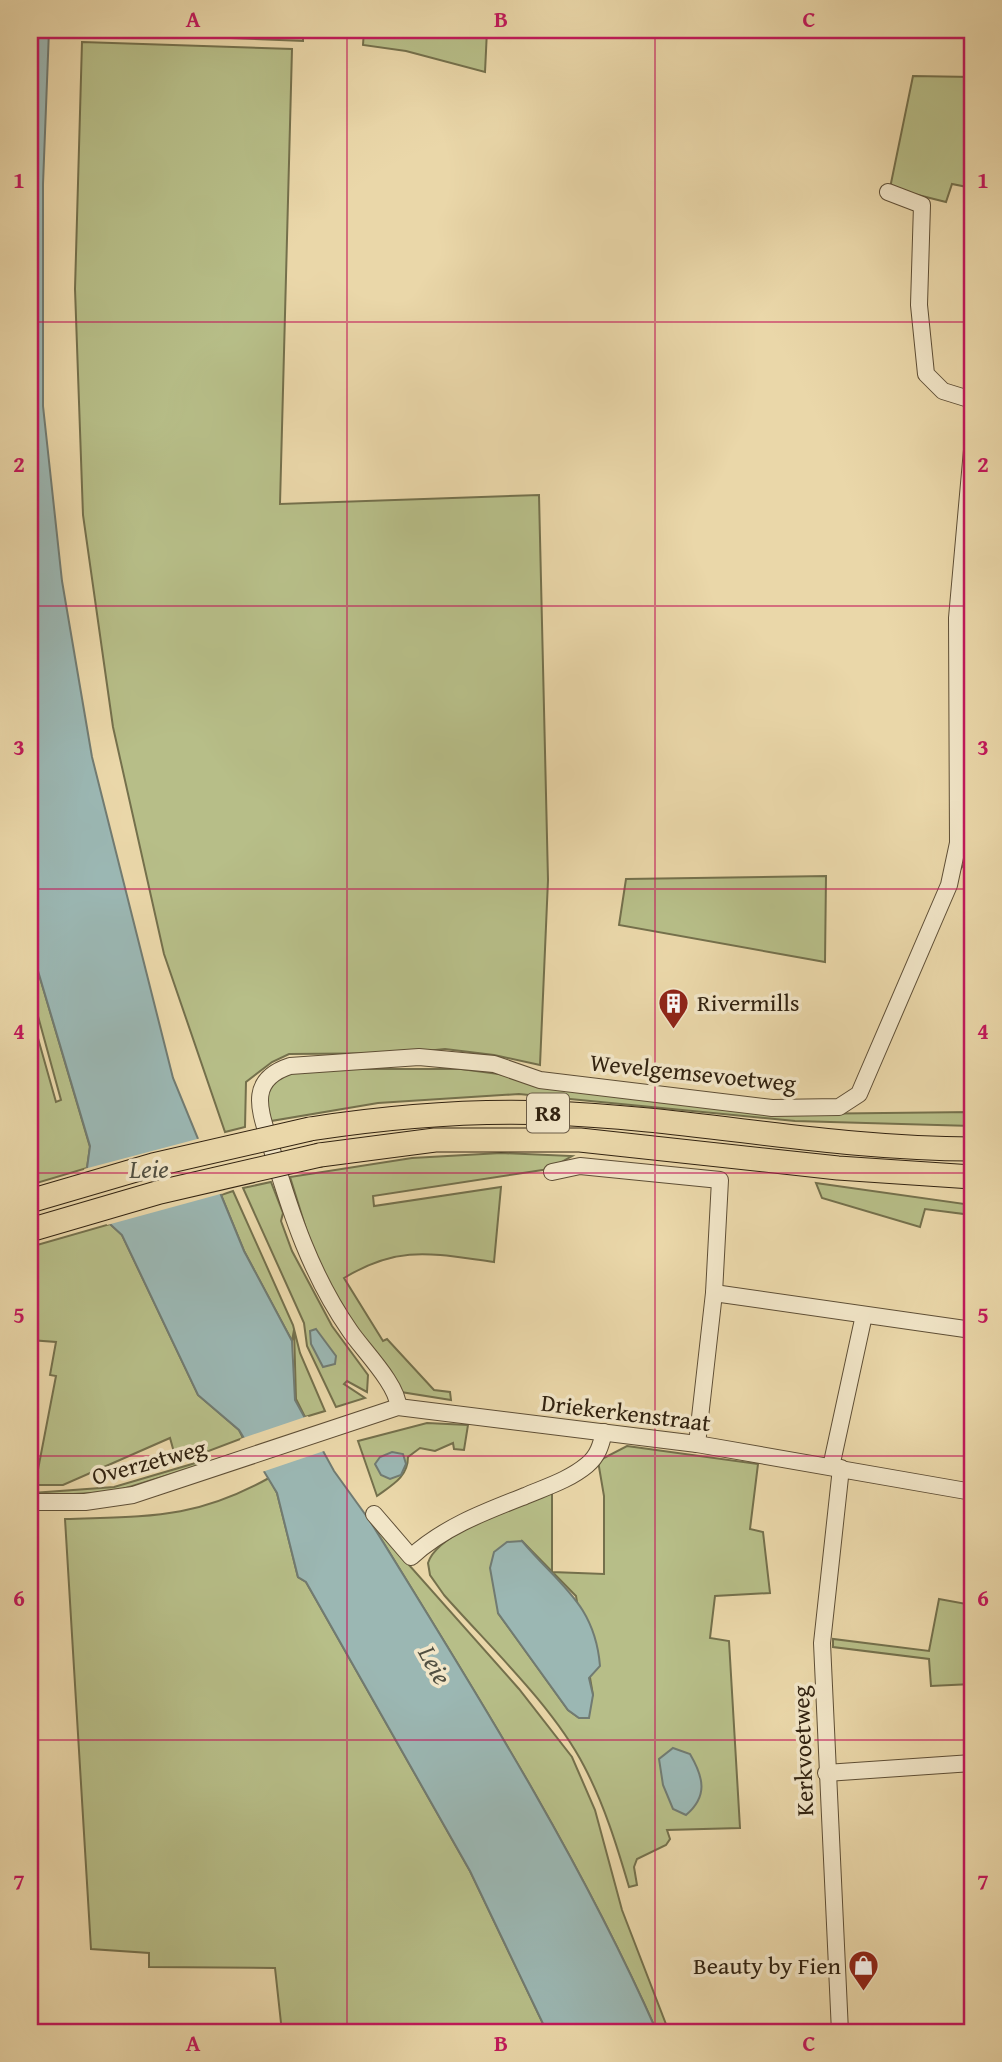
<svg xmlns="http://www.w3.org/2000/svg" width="1002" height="2062" font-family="'Gentium Book Plus',serif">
<rect width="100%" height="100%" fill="#ead7a9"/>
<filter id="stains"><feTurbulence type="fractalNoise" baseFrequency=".00286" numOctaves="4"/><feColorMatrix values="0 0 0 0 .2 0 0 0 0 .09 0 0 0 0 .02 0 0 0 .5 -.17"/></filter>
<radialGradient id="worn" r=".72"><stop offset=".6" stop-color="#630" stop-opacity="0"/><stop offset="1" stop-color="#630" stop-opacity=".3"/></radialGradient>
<g fill="#b7be88" stroke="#74704c" stroke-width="2" fill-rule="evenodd">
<path d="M 79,30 L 303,30 L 303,41 L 79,32 Z"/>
<path d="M 364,30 L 487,30 L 485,72 L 406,51 L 363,45 Z"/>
<path d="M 82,42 L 292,49 L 280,504 L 539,495 L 548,880 L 540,1065 L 494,1055 L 445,1049 L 406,1053 L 289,1054 L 272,1062 L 246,1082 L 245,1127 L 225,1132 L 164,954 L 113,727 L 83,515 L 75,289 Z"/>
<path d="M 913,76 L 972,77 L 972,188 L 952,184 L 946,202 L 890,188 Z"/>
<path d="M 972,490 L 972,852 L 958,873 L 960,665 Z"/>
<path d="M 826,876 L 825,962 L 619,925 L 626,879 Z"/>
<path d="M 30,944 L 90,1147 L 87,1168 L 30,1185 L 30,1010 L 56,1102 L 61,1100 L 30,987 Z"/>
<path d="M 339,1069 L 461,1069 L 796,1114 L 972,1112 L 972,1126 L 795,1121 L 519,1094 L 378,1103 L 271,1121 C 269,1113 265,1101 266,1094 C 272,1066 318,1070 339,1069 Z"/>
<path d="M 501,1153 L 572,1156 L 549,1169 L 373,1196 L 374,1206 L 501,1187 L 494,1262 C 433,1254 400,1244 344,1278 L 383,1341 L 387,1339 L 434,1390 L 450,1392 L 451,1400 L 401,1392 L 366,1344 L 317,1264 L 290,1177 L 412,1158 Z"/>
<path d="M 271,1182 L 283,1213 L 281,1221 L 292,1251 L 332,1326 L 368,1375 L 367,1392 L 347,1381 L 344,1384 L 365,1398 L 336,1407 L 307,1346 L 304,1323 L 243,1188 Z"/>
<path d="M 816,1183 L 972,1205 L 972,1215 L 925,1209 L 920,1227 L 822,1198 Z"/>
<path d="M 233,1191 L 293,1325 L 300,1353 L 325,1411 L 305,1417 L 296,1399 L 294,1330 L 292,1341 L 244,1251 L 221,1195 Z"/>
<path d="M 110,1224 L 122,1235 L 198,1395 L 239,1430 L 243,1438 L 177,1463 L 170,1438 L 63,1485 L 35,1485 L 56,1376 L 50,1375 L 56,1342 L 30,1340 L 30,1247 Z"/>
<path d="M 427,1423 L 468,1425 L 464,1450 L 454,1449 L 453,1443 L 435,1451 L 420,1448 L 408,1457 C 408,1477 392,1485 377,1496 L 358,1441 Z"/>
<path d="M 627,1446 L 758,1464 L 750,1529 L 763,1532 L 770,1593 L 715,1596 L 710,1638 L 729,1641 L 740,1828 L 667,1830 L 670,1839 L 666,1845 L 637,1859 L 634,1867 L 637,1885 L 629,1887 C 617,1846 604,1804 584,1766 C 553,1706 489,1646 444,1595 L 430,1575 L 428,1563 C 438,1531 521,1505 552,1492 L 552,1572 L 604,1574 L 604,1496 L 598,1461 ZM 522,1541 L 576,1596 L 593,1695 L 578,1717 L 568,1710 L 498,1613 Z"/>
<path d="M 199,1462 L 201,1465 L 113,1492 L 33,1496 L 33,1493 L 114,1487 Z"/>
<path d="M 269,1478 L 277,1493 L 298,1577 L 306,1582 L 470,1871 L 547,2032 L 282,2032 L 275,1968 L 149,1967 L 149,1953 L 91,1949 L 65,1519 C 148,1516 193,1520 269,1478 Z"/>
<path d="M 370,1521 L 519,1689 L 572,1757 L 595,1810 L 622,1910 L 669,2032 L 657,2032 C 578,1853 473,1688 370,1521 Z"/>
<path d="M 939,1599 L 972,1605 L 972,1684 L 931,1686 L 929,1659 L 833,1647 L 833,1639 L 929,1651 Z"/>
</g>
<g fill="#9bb7b3" stroke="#717b72" stroke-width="2">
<path d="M 30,30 L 49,30 L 43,184 L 43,406 L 62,581 L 92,757 L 173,1078 L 244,1251 L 292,1341 L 295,1400 L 334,1471 L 370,1521 C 473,1688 578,1853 657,2032 L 547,2032 L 470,1871 L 306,1582 L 298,1577 L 277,1493 L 239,1430 L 198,1395 L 122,1235 L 110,1224 L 87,1168 L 90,1146 L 30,944 Z"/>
<path d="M 316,1329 L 336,1356 L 335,1364 L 323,1367 L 311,1344 L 310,1331 Z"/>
<path d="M 392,1452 L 403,1454 L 406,1464 L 401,1475 L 390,1479 L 381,1475 L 375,1464 L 380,1457 Z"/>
<path d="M 522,1541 C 559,1585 595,1604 600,1666 L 589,1678 L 593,1695 L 589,1718 L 579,1718 L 568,1710 L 498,1613 L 490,1568 L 494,1552 L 507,1542 Z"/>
<path d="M 673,1748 L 690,1754 C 704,1778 708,1796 686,1815 L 673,1809 L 663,1785 L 659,1759 Z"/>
</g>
<g fill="#ead7a9">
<path d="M 201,1138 L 224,1193 L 107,1225 L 84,1169 Z"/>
<path d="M 308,1416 L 327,1450 L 259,1473 L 240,1439 Z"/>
</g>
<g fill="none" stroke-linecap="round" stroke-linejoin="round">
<defs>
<g id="minor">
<path d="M 888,192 L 922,205 L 919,305 L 926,374 L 943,391 L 972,400"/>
<path d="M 552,1172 L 580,1166 L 720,1180 L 714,1293 L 697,1444"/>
<path d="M 714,1293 L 972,1330"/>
<path d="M 398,1407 C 399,1386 362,1349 350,1331 C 311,1275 291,1214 272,1150 C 262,1115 244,1081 290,1066 L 419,1057 L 494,1064 L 540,1080 L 772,1108 L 839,1107 L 859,1094 L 865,1080 L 949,885 L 958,843 L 957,618 L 972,450"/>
<path d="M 831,1467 L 864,1315"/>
<path d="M 30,1502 L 85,1502 L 133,1495 L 398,1407 L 697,1444 L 972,1492"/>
<path d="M 374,1514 L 411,1557 C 444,1527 484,1512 525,1496 C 546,1487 569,1480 587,1465 C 598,1456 601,1445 604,1432"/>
<path d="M 826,1773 L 972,1763"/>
<path d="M 840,2032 L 822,1643 L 841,1468"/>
</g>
<g id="highway">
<path d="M 310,1129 C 388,1117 470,1110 549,1113 C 690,1118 830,1149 972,1149"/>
<path d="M 320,1155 L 435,1140 L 580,1140 L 838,1168 L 972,1177"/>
</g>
</defs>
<use href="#minor" stroke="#5f4f36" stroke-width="18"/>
<use href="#highway" stroke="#312210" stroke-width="25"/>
<use href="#minor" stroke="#f1e5c7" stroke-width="16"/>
<use href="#highway" stroke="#ead7a9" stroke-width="23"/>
<defs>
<g id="highway-bridge">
<path d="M 30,1201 L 153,1165 L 310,1129"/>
<path d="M 30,1230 L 160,1192 L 320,1155"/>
</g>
</defs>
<use href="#highway-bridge" stroke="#312210" stroke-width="25" stroke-linecap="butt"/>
<use href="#highway-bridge" stroke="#ead7a9" stroke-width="23"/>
</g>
<path fill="none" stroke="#c2185b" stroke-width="2" stroke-opacity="0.55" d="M 347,30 L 347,2032M 655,30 L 655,2032M 30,322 L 972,322M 30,606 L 972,606M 30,889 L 972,889M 30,1173 L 972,1173M 30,1456 L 972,1456M 30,1740 L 972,1740"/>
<defs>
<symbol id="building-pin" viewBox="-11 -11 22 30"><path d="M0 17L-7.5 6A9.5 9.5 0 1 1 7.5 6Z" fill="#8f2418" stroke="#f1e5c7"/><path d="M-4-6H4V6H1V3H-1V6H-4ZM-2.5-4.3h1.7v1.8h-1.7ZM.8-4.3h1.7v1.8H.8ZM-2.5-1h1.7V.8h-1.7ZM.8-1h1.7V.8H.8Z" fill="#fff"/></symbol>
<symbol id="shop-pin" viewBox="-11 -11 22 30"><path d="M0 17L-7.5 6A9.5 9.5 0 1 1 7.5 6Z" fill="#8f2418" stroke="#f1e5c7"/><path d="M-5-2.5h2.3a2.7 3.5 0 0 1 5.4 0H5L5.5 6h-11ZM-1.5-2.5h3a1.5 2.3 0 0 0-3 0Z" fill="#fff"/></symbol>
</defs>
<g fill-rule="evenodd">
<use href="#building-pin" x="656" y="986" width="35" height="47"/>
<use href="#shop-pin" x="846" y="1948" width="35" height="47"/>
</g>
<g text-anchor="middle" stroke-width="7" stroke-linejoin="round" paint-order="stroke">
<rect fill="#f1e5c7" stroke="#6b5c47" stroke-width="2" x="527" y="1093.5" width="42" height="39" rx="5"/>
<g font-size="23" font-weight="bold" fill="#312210">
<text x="548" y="1121">R8</text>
</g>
<g font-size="24" fill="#312210" stroke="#f1e5c7" text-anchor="start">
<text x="697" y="1011">Rivermills</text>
<text x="841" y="1974" text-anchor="end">Beauty by Fien</text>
</g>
<g font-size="24" fill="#312210" stroke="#f1e5c7">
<text transform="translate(693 1073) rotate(6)" y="8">Wevelgemsevoetweg</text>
<text transform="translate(626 1413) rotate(7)" y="8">Driekerkenstraat</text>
<text transform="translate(149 1462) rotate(-15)" y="8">Overzetweg</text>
<text transform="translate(803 1751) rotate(-92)" y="8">Kerkvoetweg</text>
</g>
<g font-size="26" font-style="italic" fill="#514f41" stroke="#f1e5c7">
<text x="149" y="1178">Leie</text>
<text transform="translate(435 1665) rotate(61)" y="9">Leie</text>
</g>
</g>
<rect width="1002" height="2062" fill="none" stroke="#ead7a9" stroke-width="77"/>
<rect x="38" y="38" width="926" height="1986" fill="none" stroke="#c2185b" stroke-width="2.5"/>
<g font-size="23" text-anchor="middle" font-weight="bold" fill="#c2185b">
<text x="193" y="27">A</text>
<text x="501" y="27">B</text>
<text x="809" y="27">C</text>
<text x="19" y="188">1</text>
<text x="983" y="188">1</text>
<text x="19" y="472">2</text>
<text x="983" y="472">2</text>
<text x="19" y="755">3</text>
<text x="983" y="755">3</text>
<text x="19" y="1039">4</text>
<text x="983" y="1039">4</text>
<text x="19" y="1323">5</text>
<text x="983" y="1323">5</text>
<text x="19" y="1606">6</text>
<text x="983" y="1606">6</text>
<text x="19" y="1890">7</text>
<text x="983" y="1890">7</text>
<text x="193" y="2051">A</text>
<text x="501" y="2051">B</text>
<text x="809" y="2051">C</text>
</g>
<rect width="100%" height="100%" filter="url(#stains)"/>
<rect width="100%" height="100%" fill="url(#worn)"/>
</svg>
